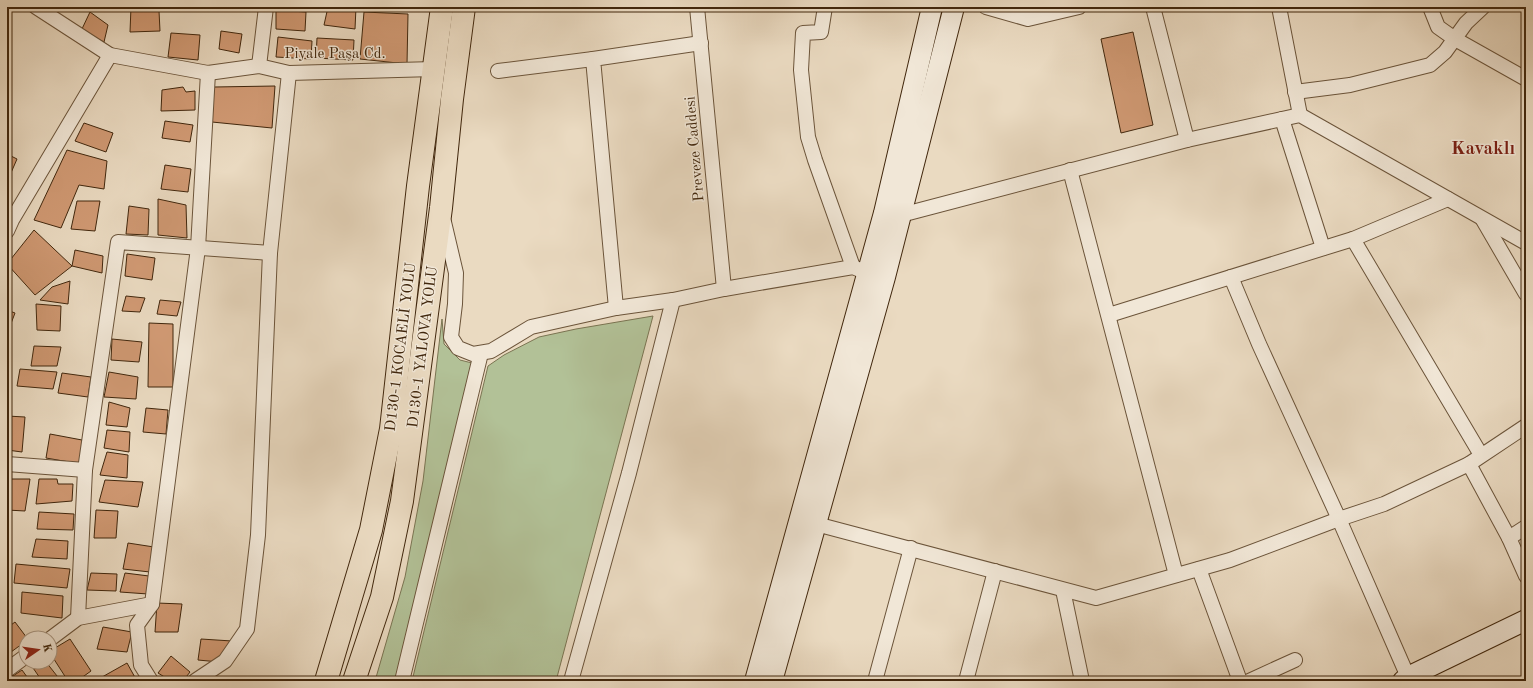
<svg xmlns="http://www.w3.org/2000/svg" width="1533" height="688" font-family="'Old Standard TT',serif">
<rect width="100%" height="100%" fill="#eadac1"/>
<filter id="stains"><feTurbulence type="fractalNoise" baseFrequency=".005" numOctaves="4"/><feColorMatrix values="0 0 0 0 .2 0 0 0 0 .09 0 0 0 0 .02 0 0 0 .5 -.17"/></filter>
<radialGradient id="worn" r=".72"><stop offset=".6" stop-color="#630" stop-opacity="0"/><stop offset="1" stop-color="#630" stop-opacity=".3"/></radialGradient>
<g fill="#b2c197" stroke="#7a7452">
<path d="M 653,316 L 556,681 L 412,681 L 488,366 L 504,355 L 539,337 L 576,329 Z"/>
<path d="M 442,319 L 444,344 L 460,360 L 476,364 L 395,681 L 375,681 L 405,577 L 423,481 Z"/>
</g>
<g fill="#d09973" stroke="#41270d">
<path d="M 131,7 L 148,7 L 148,9 L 159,11 L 160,31 L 130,32 Z"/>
<path d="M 328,7 L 356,7 L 355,29 L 324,25 Z"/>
<path d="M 276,10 L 306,12 L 305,31 L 276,29 Z"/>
<path d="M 90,12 L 108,25 L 104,42 L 81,31 Z"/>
<path d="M 364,12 L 408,14 L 407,64 L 360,59 Z"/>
<path d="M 221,31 L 242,34 L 239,53 L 219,49 Z"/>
<path d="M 1133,32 L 1153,125 L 1121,133 L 1101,39 Z"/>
<path d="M 171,33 L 200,35 L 198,60 L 168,57 Z"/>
<path d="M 278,37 L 312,41 L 311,59 L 276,57 Z"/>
<path d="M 317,38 L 354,40 L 353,60 L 316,58 Z"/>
<path d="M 275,86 L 272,128 L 212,122 L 214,87 Z"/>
<path d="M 183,87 L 186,92 L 195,91 L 195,110 L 161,111 L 162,90 Z"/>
<path d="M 165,121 L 193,125 L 190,142 L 162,138 Z"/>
<path d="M 84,123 L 113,133 L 106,152 L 75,141 Z"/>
<path d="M 67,150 L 107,161 L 104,189 L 79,185 L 61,228 L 34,220 Z"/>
<path d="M 7,154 L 17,159 L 7,182 Z"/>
<path d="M 165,165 L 191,169 L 188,192 L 161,189 Z"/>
<path d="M 158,199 L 186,205 L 187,238 L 158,235 Z"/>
<path d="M 77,201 L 100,201 L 95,231 L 71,229 Z"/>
<path d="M 129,206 L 149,209 L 148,235 L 126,234 Z"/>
<path d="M 34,230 L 72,266 L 35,295 L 7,264 Z"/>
<path d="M 75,250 L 103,256 L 102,273 L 72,266 Z"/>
<path d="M 127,254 L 155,258 L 152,280 L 125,276 Z"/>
<path d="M 70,281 L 68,304 L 40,300 L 52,287 Z"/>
<path d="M 126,296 L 145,298 L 140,312 L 122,311 Z"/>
<path d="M 160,300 L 181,302 L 177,316 L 157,314 Z"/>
<path d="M 36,304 L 61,306 L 60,331 L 37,330 Z"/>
<path d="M 7,310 L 15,313 L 7,334 Z"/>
<path d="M 149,323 L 173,324 L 173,387 L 148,387 Z"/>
<path d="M 112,339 L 142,342 L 139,362 L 111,360 Z"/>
<path d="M 34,346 L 61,347 L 57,366 L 31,366 Z"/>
<path d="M 20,369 L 57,372 L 53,389 L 17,386 Z"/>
<path d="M 109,372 L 138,377 L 136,399 L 104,397 Z"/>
<path d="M 62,373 L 91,377 L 88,397 L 58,393 Z"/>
<path d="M 109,402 L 130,408 L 127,427 L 106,425 Z"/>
<path d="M 146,408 L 168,410 L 166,434 L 143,432 Z"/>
<path d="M 7,416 L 25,417 L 22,452 L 7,450 Z"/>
<path d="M 107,430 L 130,432 L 129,452 L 104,448 Z"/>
<path d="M 50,434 L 82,440 L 81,464 L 46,458 Z"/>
<path d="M 107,452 L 128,455 L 127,478 L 100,475 Z"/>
<path d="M 8,479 L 30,479 L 25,511 L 7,510 Z"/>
<path d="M 39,479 L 57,479 L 58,484 L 73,484 L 72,501 L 36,504 Z"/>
<path d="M 105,480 L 143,482 L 138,507 L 99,502 Z"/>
<path d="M 96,510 L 118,511 L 116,538 L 94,538 Z"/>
<path d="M 39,512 L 74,514 L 73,530 L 37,529 Z"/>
<path d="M 36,539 L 68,541 L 67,559 L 32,557 Z"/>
<path d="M 128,543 L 154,547 L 150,572 L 123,569 Z"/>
<path d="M 16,564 L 70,569 L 67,588 L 14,583 Z"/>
<path d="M 91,573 L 117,574 L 116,591 L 87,590 Z"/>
<path d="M 125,573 L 149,576 L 148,594 L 120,592 Z"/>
<path d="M 22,592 L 63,596 L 62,618 L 21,613 Z"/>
<path d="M 157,603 L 182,604 L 178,632 L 155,632 Z"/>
<path d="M 15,622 L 27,638 L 26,641 L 7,655 L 7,628 Z"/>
<path d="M 103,627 L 132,632 L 127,652 L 97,649 Z"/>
<path d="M 70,639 L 91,671 L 77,681 L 68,681 L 50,653 L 50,651 Z"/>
<path d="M 201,639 L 232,641 L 219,662 L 198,660 Z"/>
<path d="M 171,656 L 190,672 L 183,681 L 171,681 L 158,673 Z"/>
<path d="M 35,662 L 46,662 L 61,681 L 42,681 L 31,665 Z"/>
<path d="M 127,663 L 137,681 L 95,681 Z"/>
<path d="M 22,670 L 30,681 L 8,681 L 7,680 Z"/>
</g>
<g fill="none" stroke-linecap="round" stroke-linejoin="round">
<defs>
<g id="minor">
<path d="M 36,7 L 110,55 L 208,73 L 259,66 L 289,73 L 434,69"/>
<path d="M 697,7 L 724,289"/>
<path d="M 825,7 L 821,32 L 803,33 L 801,70 L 808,137 L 815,160 L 853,267"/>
<path d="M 986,7 L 1028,19 L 1079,7"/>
<path d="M 1153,7 L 1187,140"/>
<path d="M 1279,7 L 1300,115"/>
<path d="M 1430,7 L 1438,27 L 1455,39 L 1526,79"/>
<path d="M 259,66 L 266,7"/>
<path d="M 498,71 L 593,59"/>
<path d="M 1295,92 L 1350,85 L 1430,65 L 1445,52 L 1466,23 L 1483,7"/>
<path d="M 1282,119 L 1323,248"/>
<path d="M 1070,170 L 1176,575"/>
<path d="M 894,214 L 901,215 L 1187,140 L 1300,115 L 1526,243"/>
<path d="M 1483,220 L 1526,294"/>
<path d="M 444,222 L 456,273 L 455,304 L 451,337 L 458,348 L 473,354 L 491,351 L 531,327 L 616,308 L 673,300 L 724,289 L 853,267 L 867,273 L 876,275"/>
<path d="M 7,231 L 12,220 L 110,55"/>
<path d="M 1353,239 L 1481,455"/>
<path d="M 1231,277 L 1259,344 L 1339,519 L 1408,677"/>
<path d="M 616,308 L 593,59 L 701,43"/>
<path d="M 1109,315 L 1353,239 L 1448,199"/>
<path d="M 7,464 L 85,470"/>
<path d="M 1469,464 L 1509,538 L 1526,576"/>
<path d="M 816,524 L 1096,598 L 1230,560 L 1339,519 L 1384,504 L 1469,464 L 1526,426"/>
<path d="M 1509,538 L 1526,527"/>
<path d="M 1199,569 L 1240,681"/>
<path d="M 1063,590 L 1082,681"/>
<path d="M 78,618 L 85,470 L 118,242 L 270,253"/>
<path d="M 50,639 L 78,618 L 152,604"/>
<path d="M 7,670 L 26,656"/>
<path d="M 151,681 L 141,665 L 137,625 L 152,604 L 198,248 L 208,73"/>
<path d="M 195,681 L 225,661 L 247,629 L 258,535 L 270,253 L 289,73"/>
<path d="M 402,681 L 481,353"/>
<path d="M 571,681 L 629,473 L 673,300"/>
<path d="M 875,681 L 911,548"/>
<path d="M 966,681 L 995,571"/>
<path d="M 1249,681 L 1295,660"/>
</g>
<g id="secondary">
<path d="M 755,681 L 884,213 L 932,7"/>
<path d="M 772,681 L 885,277 L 954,7"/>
<path d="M 1403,681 L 1408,677 L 1526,620"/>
</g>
<g id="trunk">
<path d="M 326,681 L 371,530 L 391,429 L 418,186 L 442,7"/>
<path d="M 354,681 L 382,597 L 402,501 L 441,208 L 452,99 L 464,7"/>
</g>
</defs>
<use href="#minor" stroke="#6b543a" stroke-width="16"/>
<use href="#secondary" stroke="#41270d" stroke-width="22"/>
<use href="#trunk" stroke="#41270d" stroke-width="24"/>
<use href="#minor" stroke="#f1e7d7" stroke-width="14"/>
<use href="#secondary" stroke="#f1e7d7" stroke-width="20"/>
<use href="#trunk" stroke="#eadac1" stroke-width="22"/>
<path stroke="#41270d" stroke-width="2.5" stroke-dasharray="1 2" stroke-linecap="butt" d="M 457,7 L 480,9"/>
</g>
<g text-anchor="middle" stroke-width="3" stroke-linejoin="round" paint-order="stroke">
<g font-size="15" fill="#41270d" stroke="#f1e7d7">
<text x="335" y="58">Piyale Paşa Cd.</text>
<text transform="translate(694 149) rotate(-95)" y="5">Preveze Caddesi</text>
<text transform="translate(400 347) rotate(-83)" y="5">D130-1 KOCAELİ YOLU</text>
<text transform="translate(422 347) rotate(-83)" y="5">D130-1 YALOVA YOLU</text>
</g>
<g font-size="19" font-weight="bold" fill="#7a1f14" stroke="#f1e7d7">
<text x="1483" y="154">Kavaklı</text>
</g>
</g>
<rect width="1533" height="688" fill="none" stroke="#eadac1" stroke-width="24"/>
<rect x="8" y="8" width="1517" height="672" fill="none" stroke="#41270d" stroke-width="2"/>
<rect x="12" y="12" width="1509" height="664" fill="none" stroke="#41270d"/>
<g transform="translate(38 650) rotate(77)"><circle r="19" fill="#f1e7d7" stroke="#ab9a86"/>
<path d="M0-3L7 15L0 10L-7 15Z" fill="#8f2418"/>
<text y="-6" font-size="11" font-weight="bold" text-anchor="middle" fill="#41270d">K</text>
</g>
<rect width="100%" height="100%" filter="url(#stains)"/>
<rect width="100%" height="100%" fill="url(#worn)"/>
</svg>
